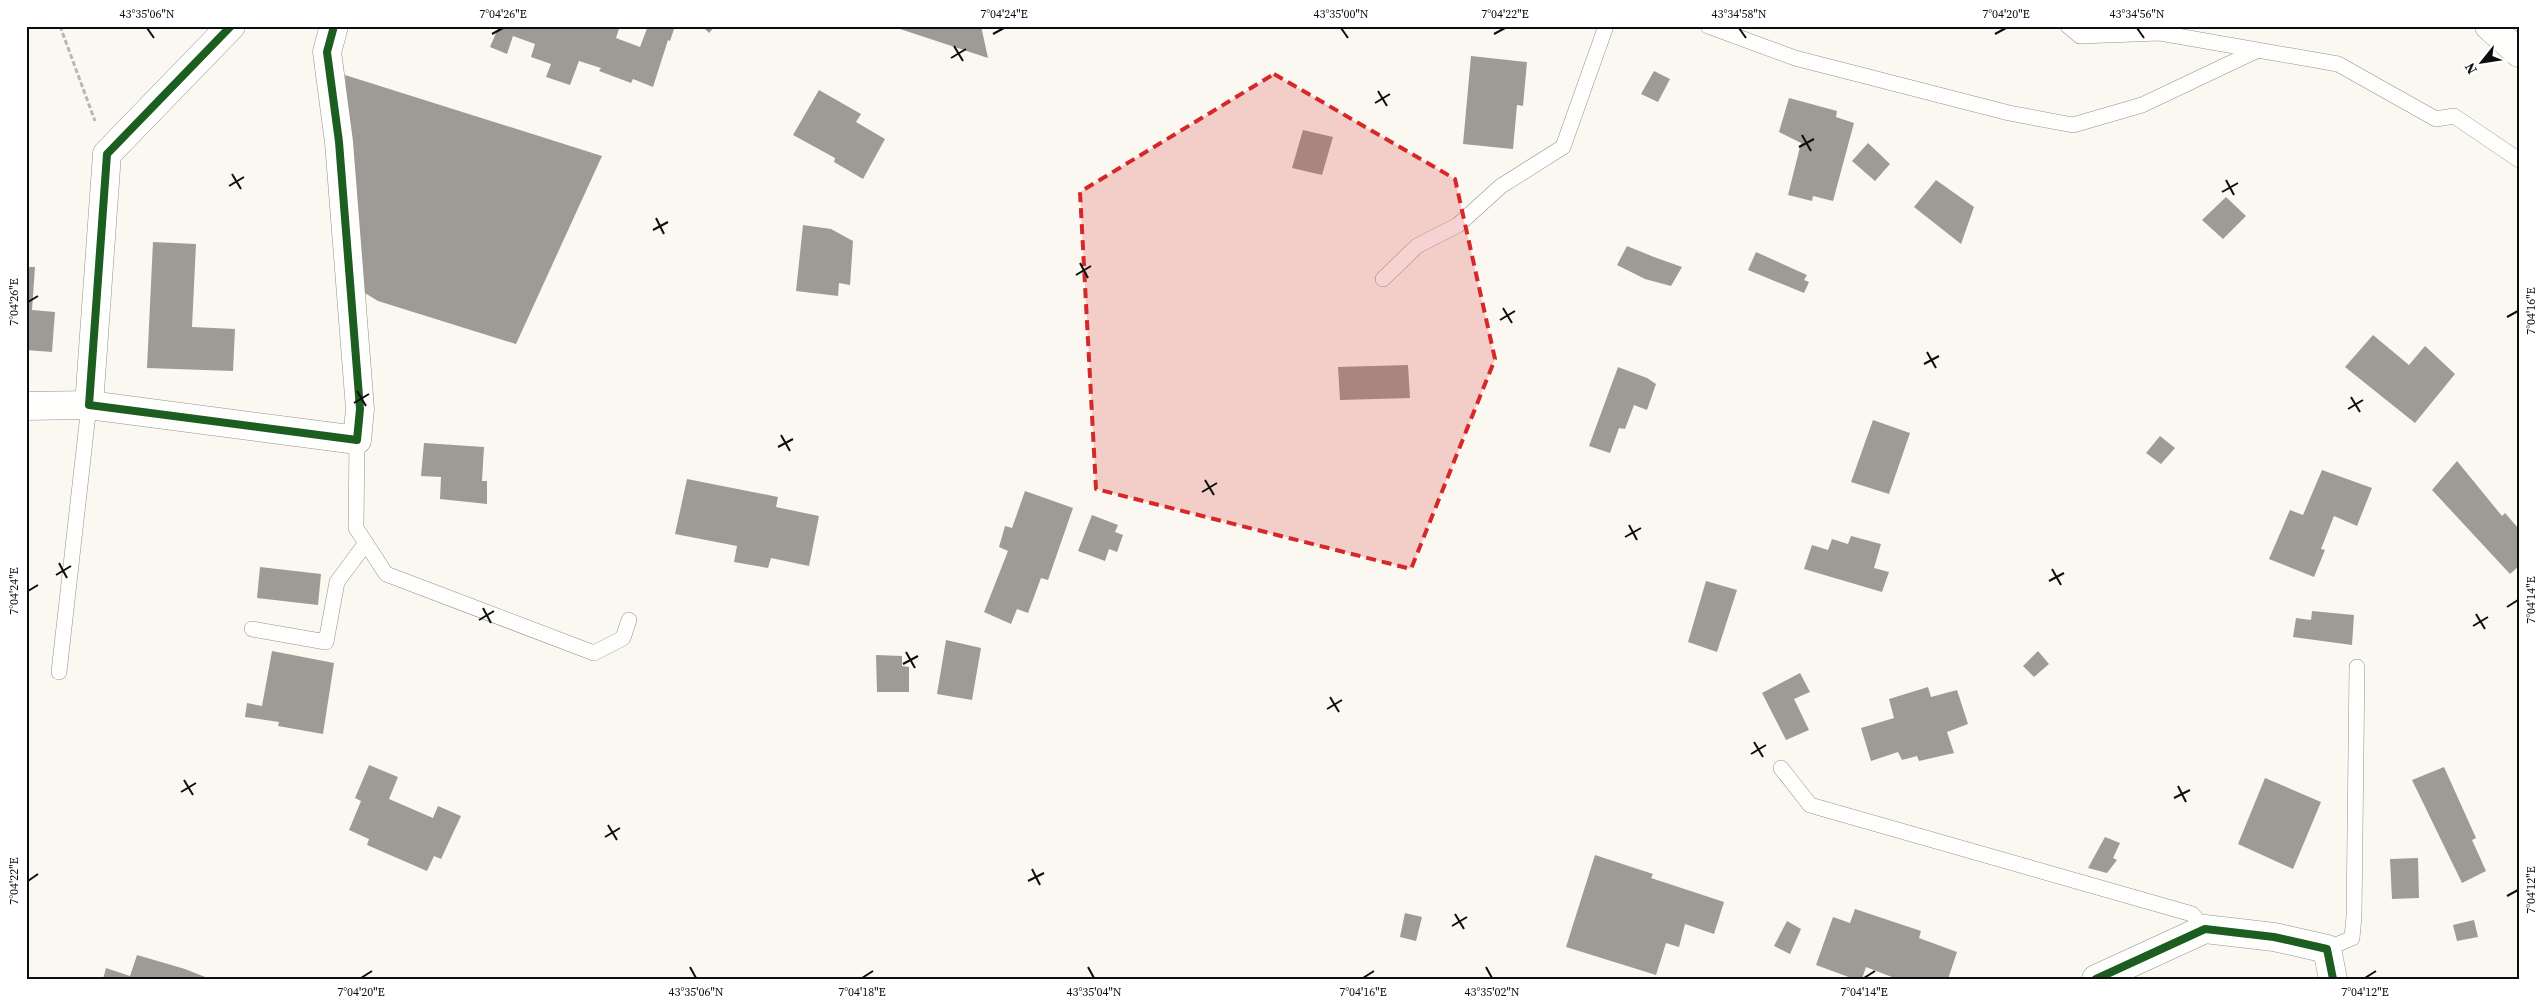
<svg xmlns="http://www.w3.org/2000/svg" width="2545" height="1005" font-family="'Source Serif 4',serif">
<rect width="100%" height="100%" fill="#fbf8f1"/>
<g fill="#9e9b97">
<path d="M 499,26 L 620,26 L 616,38 L 640,47 L 648,26 L 675,26 L 670,41 L 668,40 L 653,87 L 633,79 L 631,83 L 599,71 L 601,68 L 579,61 L 570,85 L 546,77 L 551,64 L 531,57 L 535,44 L 513,36 L 507,54 L 490,47 Z"/>
<path d="M 702,26 L 715,26 L 709,33 Z"/>
<path d="M 894,26 L 981,26 L 988,58 L 894,27 Z"/>
<path d="M 1471,56 L 1527,62 L 1523,106 L 1517,105 L 1513,149 L 1463,144 Z"/>
<path d="M 1654,71 L 1670,79 L 1658,102 L 1641,94 Z"/>
<path d="M 345,75 L 602,156 L 516,344 L 378,301 L 360,290 Z"/>
<path d="M 819,90 L 861,114 L 856,122 L 885,139 L 863,179 L 834,162 L 835,158 L 793,135 Z"/>
<path d="M 1789,98 L 1837,111 L 1836,117 L 1854,123 L 1833,201 L 1813,196 L 1812,201 L 1788,195 L 1801,143 L 1779,132 Z"/>
<path d="M 1303,130 L 1333,137 L 1322,175 L 1292,168 Z"/>
<path d="M 1868,143 L 1890,164 L 1875,181 L 1852,161 Z"/>
<path d="M 1936,180 L 1974,207 L 1961,244 L 1914,207 Z"/>
<path d="M 2226,197 L 2246,216 L 2223,239 L 2202,220 Z"/>
<path d="M 803,225 L 831,229 L 853,241 L 850,285 L 839,283 L 838,296 L 796,291 Z"/>
<path d="M 153,242 L 196,244 L 192,327 L 235,329 L 233,371 L 147,368 Z"/>
<path d="M 1627,246 L 1654,257 L 1682,267 L 1671,286 L 1645,279 L 1617,265 Z"/>
<path d="M 1756,252 L 1807,275 L 1804,280 L 1809,282 L 1804,293 L 1748,270 Z"/>
<path d="M 26,267 L 35,267 L 32,310 L 55,312 L 52,352 L 26,350 Z"/>
<path d="M 2373,335 L 2409,365 L 2425,346 L 2455,374 L 2415,423 L 2345,367 Z"/>
<path d="M 1408,365 L 1410,398 L 1340,400 L 1338,367 Z"/>
<path d="M 1618,367 L 1647,378 L 1656,384 L 1647,410 L 1634,405 L 1625,429 L 1619,428 L 1610,453 L 1589,446 Z"/>
<path d="M 1873,420 L 1910,433 L 1889,494 L 1851,482 Z"/>
<path d="M 2160,436 L 2175,448 L 2161,464 L 2146,453 Z"/>
<path d="M 424,443 L 484,447 L 482,481 L 487,481 L 487,504 L 440,499 L 441,477 L 421,476 Z"/>
<path d="M 2457,461 L 2502,516 L 2505,513 L 2519,529 L 2519,566 L 2510,574 L 2432,490 Z"/>
<path d="M 2322,470 L 2372,488 L 2357,526 L 2334,516 L 2321,549 L 2325,550 L 2314,577 L 2269,559 L 2290,510 L 2303,515 Z"/>
<path d="M 687,479 L 778,497 L 776,507 L 819,516 L 809,566 L 771,558 L 768,568 L 734,562 L 737,546 L 675,534 Z"/>
<path d="M 1025,491 L 1073,508 L 1048,580 L 1041,578 L 1028,613 L 1017,609 L 1011,624 L 984,612 L 1008,551 L 999,547 L 1005,526 L 1012,528 Z"/>
<path d="M 1092,515 L 1118,525 L 1115,532 L 1123,535 L 1117,552 L 1109,549 L 1105,561 L 1078,551 Z"/>
<path d="M 1851,536 L 1881,544 L 1874,568 L 1889,572 L 1882,592 L 1804,569 L 1812,545 L 1828,550 L 1832,539 L 1848,544 Z"/>
<path d="M 260,567 L 321,574 L 318,605 L 257,598 Z"/>
<path d="M 1706,581 L 1737,590 L 1717,652 L 1688,642 Z"/>
<path d="M 2312,611 L 2354,615 L 2352,645 L 2293,637 L 2296,618 L 2311,620 Z"/>
<path d="M 946,640 L 981,648 L 972,700 L 937,694 Z"/>
<path d="M 272,651 L 334,663 L 323,734 L 278,726 L 279,722 L 245,717 L 247,703 L 262,706 Z"/>
<path d="M 2038,651 L 2049,664 L 2034,677 L 2023,666 Z"/>
<path d="M 876,655 L 902,656 L 902,666 L 909,667 L 909,692 L 877,692 Z"/>
<path d="M 1800,673 L 1810,692 L 1794,699 L 1809,730 L 1786,740 L 1762,693 Z"/>
<path d="M 1928,687 L 1931,697 L 1957,690 L 1968,724 L 1947,732 L 1954,753 L 1919,761 L 1917,756 L 1902,760 L 1898,752 L 1871,761 L 1861,728 L 1894,718 L 1889,699 Z"/>
<path d="M 369,765 L 398,777 L 389,799 L 433,818 L 438,806 L 461,816 L 441,859 L 434,856 L 427,871 L 367,845 L 369,839 L 349,830 L 361,801 L 355,798 Z"/>
<path d="M 2444,767 L 2476,838 L 2472,840 L 2486,871 L 2462,883 L 2412,780 Z"/>
<path d="M 2265,778 L 2321,802 L 2293,869 L 2238,844 Z"/>
<path d="M 2105,837 L 2120,843 L 2113,858 L 2117,860 L 2107,873 L 2088,868 Z"/>
<path d="M 1595,855 L 1653,874 L 1651,878 L 1724,902 L 1714,934 L 1685,924 L 1679,947 L 1666,943 L 1656,975 L 1566,947 Z"/>
<path d="M 2418,858 L 2419,898 L 2392,899 L 2390,859 Z"/>
<path d="M 1855,909 L 1921,931 L 1919,938 L 1957,952 L 1948,979 L 1897,979 L 1866,967 L 1862,979 L 1854,979 L 1816,965 L 1833,917 L 1850,923 Z"/>
<path d="M 1405,913 L 1422,917 L 1416,941 L 1400,937 Z"/>
<path d="M 2474,920 L 2478,937 L 2457,941 L 2453,925 Z"/>
<path d="M 1787,921 L 1801,929 L 1790,954 L 1774,946 Z"/>
<path d="M 137,955 L 185,969 L 210,979 L 103,979 L 106,968 L 130,976 Z"/>
</g>
<g fill="none" stroke-linecap="round" stroke-linejoin="round">
<defs>
<g id="lane">
<path d="M 1708,26 L 1795,58 L 2009,113 L 2073,125 L 2142,105 L 2256,51"/>
<path d="M 2068,26 L 2080,36 L 2160,33 L 2338,64 L 2436,119 L 2454,116 L 2519,160"/>
<path d="M 1383,279 L 1417,246 L 1458,225 L 1501,186 L 1563,147 L 1606,26"/>
<path d="M 357,440 L 356,528 L 386,574 L 594,653 L 623,638 L 629,620"/>
<path d="M 252,629 L 326,642 L 337,582 L 366,543"/>
<path d="M 59,672 L 89,405"/>
<path d="M 1781,768 L 1810,805 L 2192,914 L 2205,929"/>
<path d="M 2327,949 L 2352,938 L 2354,916 L 2357,667"/>
</g>
<g id="street">
<path d="M 231,26 L 107,154 L 89,405 L 357,440 L 360,409 L 339,142 L 327,52 L 334,26"/>
<path d="M 2489,26 L 2519,53"/>
<path d="M 26,406 L 89,405"/>
<path d="M 2096,979 L 2205,929 L 2274,937 L 2327,949 L 2333,979"/>
</g>
</defs>
<use href="#lane" stroke="#949390" stroke-width="16"/>
<use href="#street" stroke="#949390" stroke-width="29"/>
<path stroke="#b8b7b6" stroke-width="3" stroke-dasharray="5 2.5" stroke-linecap="butt" d="M 60,26 L 95,121"/>
<use href="#lane" stroke="#fefefd" stroke-width="15"/>
<use href="#street" stroke="#fefefd" stroke-width="28"/>
<defs>
<g id="cycleway">
<path d="M 231,26 L 107,154 L 89,405 L 357,440 L 360,409 L 339,142 L 327,52 L 334,26"/>
<path d="M 2096,979 L 2205,929 L 2274,937 L 2327,949 L 2333,979"/>
</g>
</defs>
<use href="#cycleway" stroke="#fff" stroke-width="11"/>
<use href="#cycleway" stroke="#1b5e20" stroke-width="8"/>
</g>
<path fill="#d62828" fill-opacity="0.2" stroke="#d62828" stroke-width="4" stroke-dasharray="10 6" stroke-linejoin="round" d="M 1274,74 L 1455,179 L 1495,359 L 1411,569 L 1096,489 L 1080,192 Z"/>
<path fill="none" stroke="#0d0d0d" stroke-width="2" d="M 147,28 L 154,38M 1341,28 L 1348,38M 1739,28 L 1746,38M 2137,28 L 2144,38M 492,34 L 503,28M 993,34 L 1004,28M 1494,34 L 1505,28M 1995,34 L 2006,28M 954,46 L 963,61M 951,58 L 966,49M 1378,91 L 1387,106M 1375,103 L 1390,94M 1802,135 L 1811,151M 1799,147 L 1814,139M 232,174 L 241,189M 2226,180 L 2234,195M 229,186 L 244,177M 2222,192 L 2238,183M 656,218 L 664,234M 653,230 L 668,222M 1080,263 L 1088,278M 1076,275 L 1091,266M 28,302 L 38,296M 1503,308 L 1512,323M 2507,317 L 2518,311M 1500,320 L 1515,311M 1927,352 L 1936,368M 1924,364 L 1939,356M 357,391 L 366,406M 2351,397 L 2360,412M 354,403 L 369,394M 2348,409 L 2363,400M 781,435 L 790,451M 778,447 L 793,439M 1205,480 L 1214,495M 1202,492 L 1217,483M 1629,525 L 1637,540M 1625,537 L 1641,528M 59,563 L 67,578M 2052,569 L 2061,585M 56,575 L 71,566M 2049,581 L 2064,573M 28,591 L 38,585M 2507,607 L 2518,600M 483,608 L 491,623M 2476,614 L 2485,629M 479,620 L 494,611M 2473,626 L 2488,617M 906,652 L 915,668M 903,664 L 918,656M 1330,697 L 1339,712M 1327,709 L 1342,700M 1754,742 L 1763,757M 1751,754 L 1766,745M 184,780 L 193,795M 2178,786 L 2186,802M 181,792 L 196,783M 2174,798 L 2190,790M 608,825 L 617,840M 605,837 L 620,828M 1032,869 L 1040,885M 28,881 L 38,874M 1028,881 L 1044,873M 2507,896 L 2518,890M 1455,914 L 1464,929M 1452,926 L 1467,917M 690,967 L 696,978M 1088,967 L 1094,978M 1486,967 L 1492,978M 361,978 L 372,971M 862,978 L 873,971M 1363,978 L 1374,971M 1864,978 L 1875,971M 2365,978 L 2376,971"/>
<rect width="2545" height="1005" fill="none" stroke="#ffffff" stroke-width="55"/>
<g transform="translate(2482 62) rotate(240)" stroke="#ffffff" stroke-width="4" paint-order="stroke">
<path d="M0-4L9 19L0 12L-9 19Z" fill="#0d0d0d"/>
<text y="-8" font-size="14" font-weight="bold" text-anchor="middle" fill="#0d0d0d">N</text>
</g>
<rect x="28" y="28" width="2490" height="950" fill="none" stroke="#0d0d0d" stroke-width="2"/>
<g font-size="12" text-anchor="middle" fill="#0d0d0d">
<text x="147" y="18">43°35'06"N</text>
<text x="503" y="18">7°04'26"E</text>
<text x="1004" y="18">7°04'24"E</text>
<text x="1341" y="18">43°35'00"N</text>
<text x="1505" y="18">7°04'22"E</text>
<text x="1739" y="18">43°34'58"N</text>
<text x="2006" y="18">7°04'20"E</text>
<text x="2137" y="18">43°34'56"N</text>
<text transform="translate(14 302) rotate(-90)" y="4">7°04'26"E</text>
<text transform="translate(2531 311) rotate(-90)" y="4">7°04'16"E</text>
<text transform="translate(14 591) rotate(-90)" y="4">7°04'24"E</text>
<text transform="translate(2531 600) rotate(-90)" y="4">7°04'14"E</text>
<text transform="translate(14 881) rotate(-90)" y="4">7°04'22"E</text>
<text transform="translate(2531 890) rotate(-90)" y="4">7°04'12"E</text>
<text x="361" y="996">7°04'20"E</text>
<text x="696" y="996">43°35'06"N</text>
<text x="862" y="996">7°04'18"E</text>
<text x="1094" y="996">43°35'04"N</text>
<text x="1363" y="996">7°04'16"E</text>
<text x="1492" y="996">43°35'02"N</text>
<text x="1864" y="996">7°04'14"E</text>
<text x="2365" y="996">7°04'12"E</text>
</g>
</svg>
